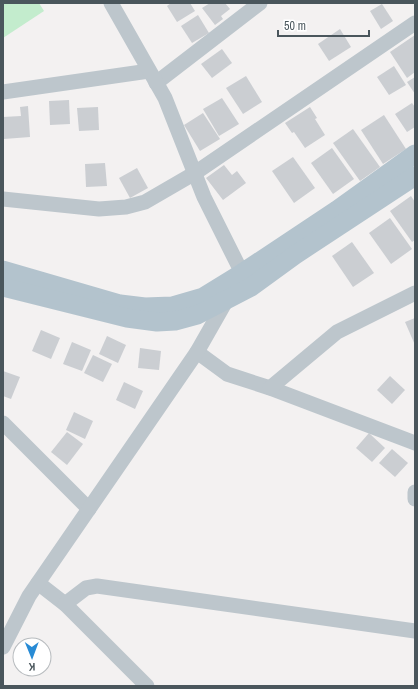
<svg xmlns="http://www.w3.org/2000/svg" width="418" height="689" font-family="'Archivo Narrow',sans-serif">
<rect width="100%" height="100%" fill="#f3f1f1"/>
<path fill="#c3eccd" d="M 3,3 L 39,3 L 44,11 L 3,38 Z"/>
<g fill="#cbced2">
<path d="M 171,3 L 190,3 L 195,11 L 177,22 L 167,6 Z"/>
<path d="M 210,3 L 225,3 L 230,9 L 221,16 L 223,19 L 215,25 L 202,8 Z"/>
<path d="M 382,4 L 393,21 L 381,29 L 370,11 Z"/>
<path d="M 198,15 L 209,33 L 192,43 L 181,26 Z"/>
<path d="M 340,29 L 351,47 L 329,61 L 318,44 Z"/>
<path d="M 415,35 L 415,72 L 407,78 L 390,52 Z"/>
<path d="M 222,49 L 232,63 L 212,78 L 201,64 Z"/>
<path d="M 394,66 L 406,85 L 389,95 L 377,77 Z"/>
<path d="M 246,76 L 262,102 L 243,114 L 226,88 Z"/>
<path d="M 415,77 L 415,94 L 407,82 Z"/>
<path d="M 222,98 L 239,124 L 219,136 L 203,109 Z"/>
<path d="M 69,100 L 70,124 L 50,125 L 49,101 Z"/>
<path d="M 412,103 L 415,107 L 415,127 L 407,132 L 395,114 Z"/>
<path d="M 28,106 L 30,137 L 4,139 L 3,117 L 21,116 L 20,107 Z"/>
<path d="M 98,107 L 99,130 L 79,131 L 77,108 Z"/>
<path d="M 310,107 L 317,118 L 315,119 L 325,135 L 305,148 L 294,132 L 292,133 L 285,123 Z"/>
<path d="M 203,113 L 220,139 L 200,151 L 184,125 Z"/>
<path d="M 384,115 L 406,149 L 383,164 L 361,130 Z"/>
<path d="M 353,129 L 380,167 L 360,181 L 333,143 Z"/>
<path d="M 332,148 L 354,179 L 333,194 L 311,163 Z"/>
<path d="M 293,157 L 315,188 L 294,203 L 272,171 Z"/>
<path d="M 105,163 L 107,186 L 86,187 L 85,164 Z"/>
<path d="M 224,165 L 232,175 L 237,171 L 246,183 L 223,200 L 206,178 Z"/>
<path d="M 137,168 L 148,188 L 130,198 L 119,178 Z"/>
<path d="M 411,196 L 415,202 L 415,240 L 412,242 L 390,211 Z"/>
<path d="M 390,218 L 412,249 L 391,264 L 369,233 Z"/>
<path d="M 352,242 L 374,273 L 353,287 L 332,256 Z"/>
<path d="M 415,318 L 415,345 L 405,322 Z"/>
<path d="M 41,330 L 60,338 L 51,359 L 32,351 Z"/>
<path d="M 107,336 L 126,345 L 118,363 L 99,354 Z"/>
<path d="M 72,342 L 91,350 L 82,371 L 63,364 Z"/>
<path d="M 140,348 L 161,351 L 159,370 L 138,368 Z"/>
<path d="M 93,355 L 112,364 L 103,382 L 84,373 Z"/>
<path d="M 3,371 L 20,377 L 11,399 L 3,396 Z"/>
<path d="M 390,376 L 405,390 L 392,404 L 377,390 Z"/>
<path d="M 124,382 L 143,391 L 135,409 L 116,400 Z"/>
<path d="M 74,412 L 93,421 L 85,439 L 66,430 Z"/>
<path d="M 67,432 L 83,444 L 67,465 L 51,452 Z"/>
<path d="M 369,433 L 385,448 L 372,462 L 356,448 Z"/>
<path d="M 392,449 L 408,463 L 395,477 L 379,463 Z"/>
</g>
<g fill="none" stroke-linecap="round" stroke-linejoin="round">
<g stroke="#bdc6cc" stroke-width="15">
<path d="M 156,83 L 260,3"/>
<path d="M 3,92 L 149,71"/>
<path d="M 3,199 L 99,209 L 126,207 L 145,202 L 195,173 L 415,23"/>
<path d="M 197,352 L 227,374 L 270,388 L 415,443"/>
<path d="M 270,388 L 337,332 L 415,293"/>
<path d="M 3,423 L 89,509"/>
<path d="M 415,492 L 415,499"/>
<path d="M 38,583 L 65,604 L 147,686"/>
<path d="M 65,604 L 86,588 L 97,586 L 415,631"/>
<path d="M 3,647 L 29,596 L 197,352 L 242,273 L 204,197 L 165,98 L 111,3"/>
</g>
<g stroke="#b3c3cd" stroke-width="19">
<path d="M 3,270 L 120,304 L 145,307 L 172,306 L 203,297 L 242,273 L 337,210 L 415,154"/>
<path d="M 3,287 L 127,318 L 157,322 L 175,321 L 197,315 L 251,287 L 295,255 L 415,176"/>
</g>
</g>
<rect width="418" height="689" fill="none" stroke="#4a565c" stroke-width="8"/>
<g transform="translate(32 657) rotate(179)"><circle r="19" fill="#ffffff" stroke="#b7bbbe"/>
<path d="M0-3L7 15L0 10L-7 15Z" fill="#288bd5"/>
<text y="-6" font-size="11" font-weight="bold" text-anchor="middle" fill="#4a565c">K</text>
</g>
<path d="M278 30v6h91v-6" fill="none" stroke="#4a565c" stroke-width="2"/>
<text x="284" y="30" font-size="12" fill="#4a565c" stroke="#ffffff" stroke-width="3" paint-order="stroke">50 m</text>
</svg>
